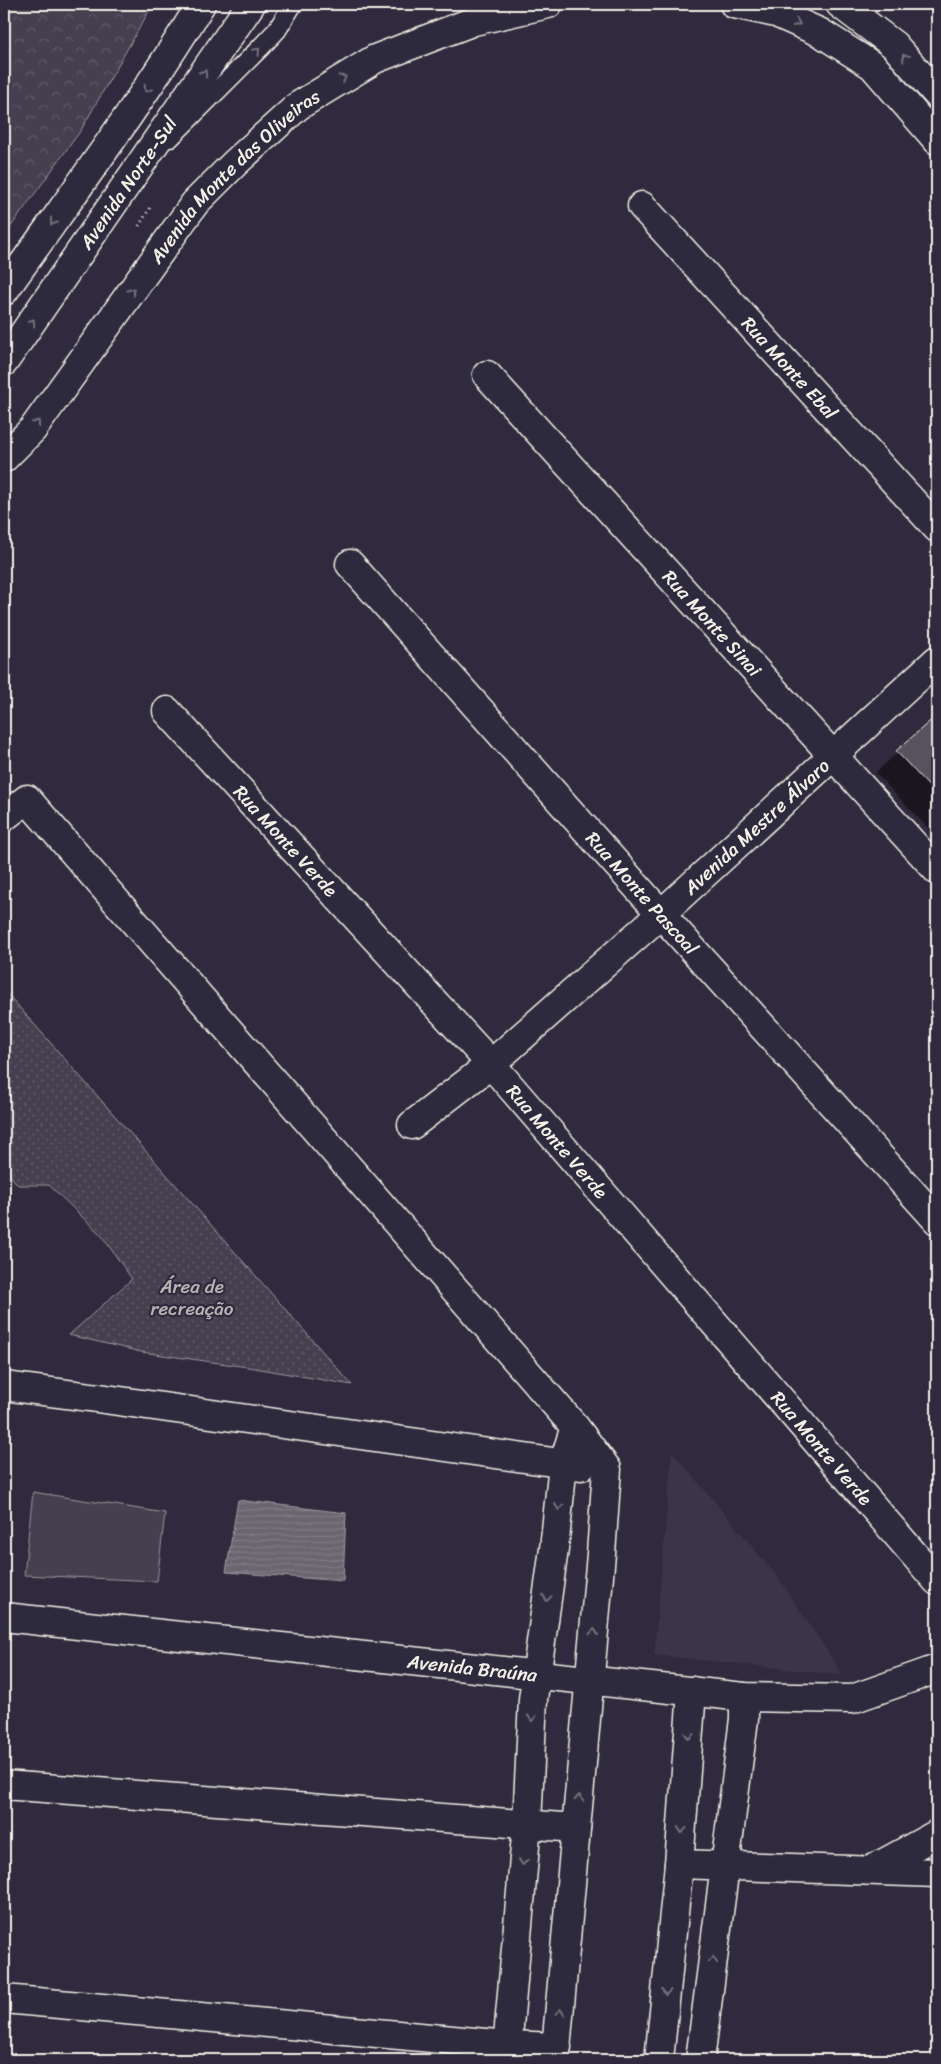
<svg xmlns="http://www.w3.org/2000/svg" width="941" height="2064" font-family="Sriracha,sans-serif">
<defs>
<pattern id="forest-crowns" width="20" height="18" patternUnits="userSpaceOnUse" patternTransform="scale(1.25)"><rect width="20" height="18" fill="#454050"/><path d="M2 6a3 3 0 1 1 6 0M12 15a3 3 0 1 1 6 0" fill="none" stroke="#605c69"/></pattern>
<pattern id="park-dots" width="8" height="8" patternUnits="userSpaceOnUse" patternTransform="scale(1.25)"><rect width="8" height="8" fill="#454050"/><path d="M2 2h.1M6 6h.1" fill="none" stroke="#605c69" stroke-width="1.8" stroke-linecap="round"/></pattern>
<pattern id="water-rules" width="6" height="5" patternUnits="userSpaceOnUse" patternTransform="scale(1.25)"><rect width="6" height="5" fill="#6a6670"/><path d="M0 2.5h6" fill="none" stroke="#807c84"/></pattern>
</defs>
<rect width="100%" height="100%" fill="#2f2a3d"/>
<filter id="ink" filterUnits="userSpaceOnUse"><feTurbulence type="fractalNoise" baseFrequency=".02" numOctaves="2"/><feDisplacementMap in="SourceGraphic" scale="10" xChannelSelector="R" yChannelSelector="G"/><feConvolveMatrix kernelMatrix="1 2 1 2 8 2 1 2 1" color-interpolation-filters="sRGB"/></filter>
<g filter="url(#ink)">
<path fill="#3b3647" d="M 672,1451 L 777,1576 L 843,1675 L 654,1655 Z"/>
<path fill="#454050" stroke="#9c989c" d="M 33,1492 L 165,1513 L 157,1581 L 24,1575 Z"/>
<path fill="url(#forest-crowns)" stroke="#9c989c" d="M 4,4 L 153,4 L 81,130 L 4,236 Z"/>
<path fill="url(#park-dots)" stroke="#9c989c" d="M 4,990 L 352,1385 L 255,1368 L 141,1352 L 69,1335 L 132,1279 L 101,1235 L 49,1185 L 18,1185 L 4,1168 Z"/>
<path fill="url(#water-rules)" stroke="#a19ea0" d="M 238,1500 L 346,1513 L 343,1581 L 226,1572 Z"/>
<path fill="#0007" d="M 937,717 L 937,822 L 929,829 L 875,773 Z"/>
<path fill="#56525f" stroke="#f4f1e8" d="M 937,715 L 937,795 L 896,751 Z"/>
<g fill="none" stroke-linecap="round" stroke-linejoin="round">
<defs>
<path id="service" d="M 170,138 L 260,48 L 277,30 L 293,4"/>
<g id="minor">
<path id="s1" d="M 642,206 L 937,528"/>
<path id="s2" d="M 487,375 L 937,870"/>
<path id="s3" d="M 350,564 L 661,914 L 937,1220"/>
<path id="s4" d="M 167,711 L 491,1064 L 937,1581"/>
<path d="M 4,817 L 27,799 L 575,1427 L 607,1469 L 601,1554 L 555,2060"/>
<path id="s5" d="M 412,1125 L 491,1064 L 661,914 L 937,660"/>
<path d="M 4,1386 L 98,1398 L 581,1466"/>
<path d="M 4,1785 L 576,1828"/>
<path d="M 679,1864 L 937,1873"/>
<path d="M 871,1870 L 937,1834"/>
<path d="M 4,1999 L 508,2045 L 557,2047"/>
<path d="M 506,2060 L 527,1824 L 533,1699 L 554,1549 L 563,1464 L 575,1427"/>
<path d="M 659,2060 L 679,1864 L 692,1691"/>
<path d="M 700,2060 L 744,1719 L 744,1697"/>
</g>
<g id="tertiary">
<path d="M 734,4 L 776,13 L 821,33 L 873,66 L 937,140"/>
<path d="M 840,4 L 894,45 L 937,94"/>
<path id="s6" d="M 4,458 L 33,429 L 195,203 L 235,163 L 298,106 L 375,59 L 474,21 L 548,4"/>
<path id="s7" d="M 4,1617 L 744,1697 L 852,1699 L 937,1669"/>
</g>
<g id="secondary">
<path d="M 4,291 C 71,196 141,103 201,4"/>
<path id="s8" d="M 4,362 L 251,4"/>
</g>
</defs>
<use href="#service" stroke="#f4f1e8" stroke-width="21"/>
<use href="#minor" stroke="#f4f1e8" stroke-width="31"/>
<use href="#tertiary" stroke="#f4f1e8" stroke-width="31"/>
<use href="#secondary" stroke="#f4f1e8" stroke-width="31"/>
<path stroke="#f4f1e8" stroke-width="3" stroke-dasharray="1 4" stroke-linecap="butt" d="M 139,226 L 151,206"/>
<use href="#service" stroke="#2f2a3d" stroke-width="18"/>
<use href="#minor" stroke="#2f2a3d" stroke-width="28"/>
<use href="#tertiary" stroke="#2f2a3d" stroke-width="28"/>
<use href="#secondary" stroke="#2f2a3d" stroke-width="28"/>
</g>
<defs><path id="oneway-chevron" d="M-2-3.5L2.5 0L-2 3.5" fill="none" stroke-width="1.6" stroke-linecap="round" stroke-linejoin="round" transform="scale(1.25)"/></defs>
<g stroke="#747079">
<use href="#oneway-chevron" transform="translate(797 23) rotate(24)"/>
<use href="#oneway-chevron" transform="translate(257 51) rotate(-47)"/>
<use href="#oneway-chevron" transform="translate(905 57) rotate(-131)"/>
<use href="#oneway-chevron" transform="translate(204 73) rotate(-55)"/>
<use href="#oneway-chevron" transform="translate(343 78) rotate(-32)"/>
<use href="#oneway-chevron" transform="translate(147 89) rotate(124)"/>
<use href="#oneway-chevron" transform="translate(53 222) rotate(126)"/>
<use href="#oneway-chevron" transform="translate(132 291) rotate(-54)"/>
<use href="#oneway-chevron" transform="translate(32 322) rotate(-55)"/>
<use href="#oneway-chevron" transform="translate(37 423) rotate(-54)"/>
<use href="#oneway-chevron" transform="translate(559 1507) rotate(96)"/>
<use href="#oneway-chevron" transform="translate(547 1598) rotate(98)"/>
<use href="#oneway-chevron" transform="translate(594 1632) rotate(-85)"/>
<use href="#oneway-chevron" transform="translate(532 1718) rotate(93)"/>
<use href="#oneway-chevron" transform="translate(689 1736) rotate(94)"/>
<use href="#oneway-chevron" transform="translate(579 1798) rotate(-85)"/>
<use href="#oneway-chevron" transform="translate(682 1830) rotate(95)"/>
<use href="#oneway-chevron" transform="translate(523 1862) rotate(95)"/>
<use href="#oneway-chevron" transform="translate(713 1960) rotate(-83)"/>
<use href="#oneway-chevron" transform="translate(666 1992) rotate(96)"/>
<use href="#oneway-chevron" transform="translate(560 2012) rotate(-85)"/>
</g>
</g>
<g text-anchor="middle" stroke-width="4.5" stroke-linejoin="round" paint-order="stroke">
<g font-size="19" fill="#f4f1e8" stroke="#2f2a3d">
<text dy="7" stroke="none"><textPath href="#s6" startOffset="366">Avenida Monte das Oliveiras</textPath></text>
<text dy="7" stroke="none"><textPath href="#s8" startOffset="218">Avenida Norte-Sul</textPath></text>
<text dy="7" stroke="none"><textPath href="#s1" startOffset="219">Rua Monte Ebal</textPath></text>
<text dy="7" stroke="none"><textPath href="#s2" startOffset="335">Rua Monte Sinai</textPath></text>
<text dy="7" stroke="none"><textPath href="#s5" startOffset="456">Avenida Mestre Álvaro</textPath></text>
<text dy="7" stroke="none"><textPath href="#s4" startOffset="176">Rua Monte Verde</textPath></text>
<text dy="7" stroke="none"><textPath href="#s3" startOffset="440">Rua Monte Pascoal</textPath></text>
<text dy="7" stroke="none"><textPath href="#s4" startOffset="581">Rua Monte Verde</textPath></text>
<text dy="7" stroke="none"><textPath href="#s4" startOffset="986">Rua Monte Verde</textPath></text>
<text dy="7" stroke="none"><textPath href="#s7" startOffset="471">Avenida Braúna</textPath></text>
</g>
<g font-size="19" fill="#b7b3b3" stroke="#2f2a3d">
<text x="192" y="1293">Área de<tspan x="192" dy="22">recreação</tspan></text>
</g>
</g>
<rect width="941" height="2064" fill="none" stroke="#2f2a3d" stroke-width="20"/>
<rect x="10" y="10" width="921" height="2044" fill="none" stroke="#f4f1e8" stroke-width="2" filter="url(#ink)"/>
</svg>
